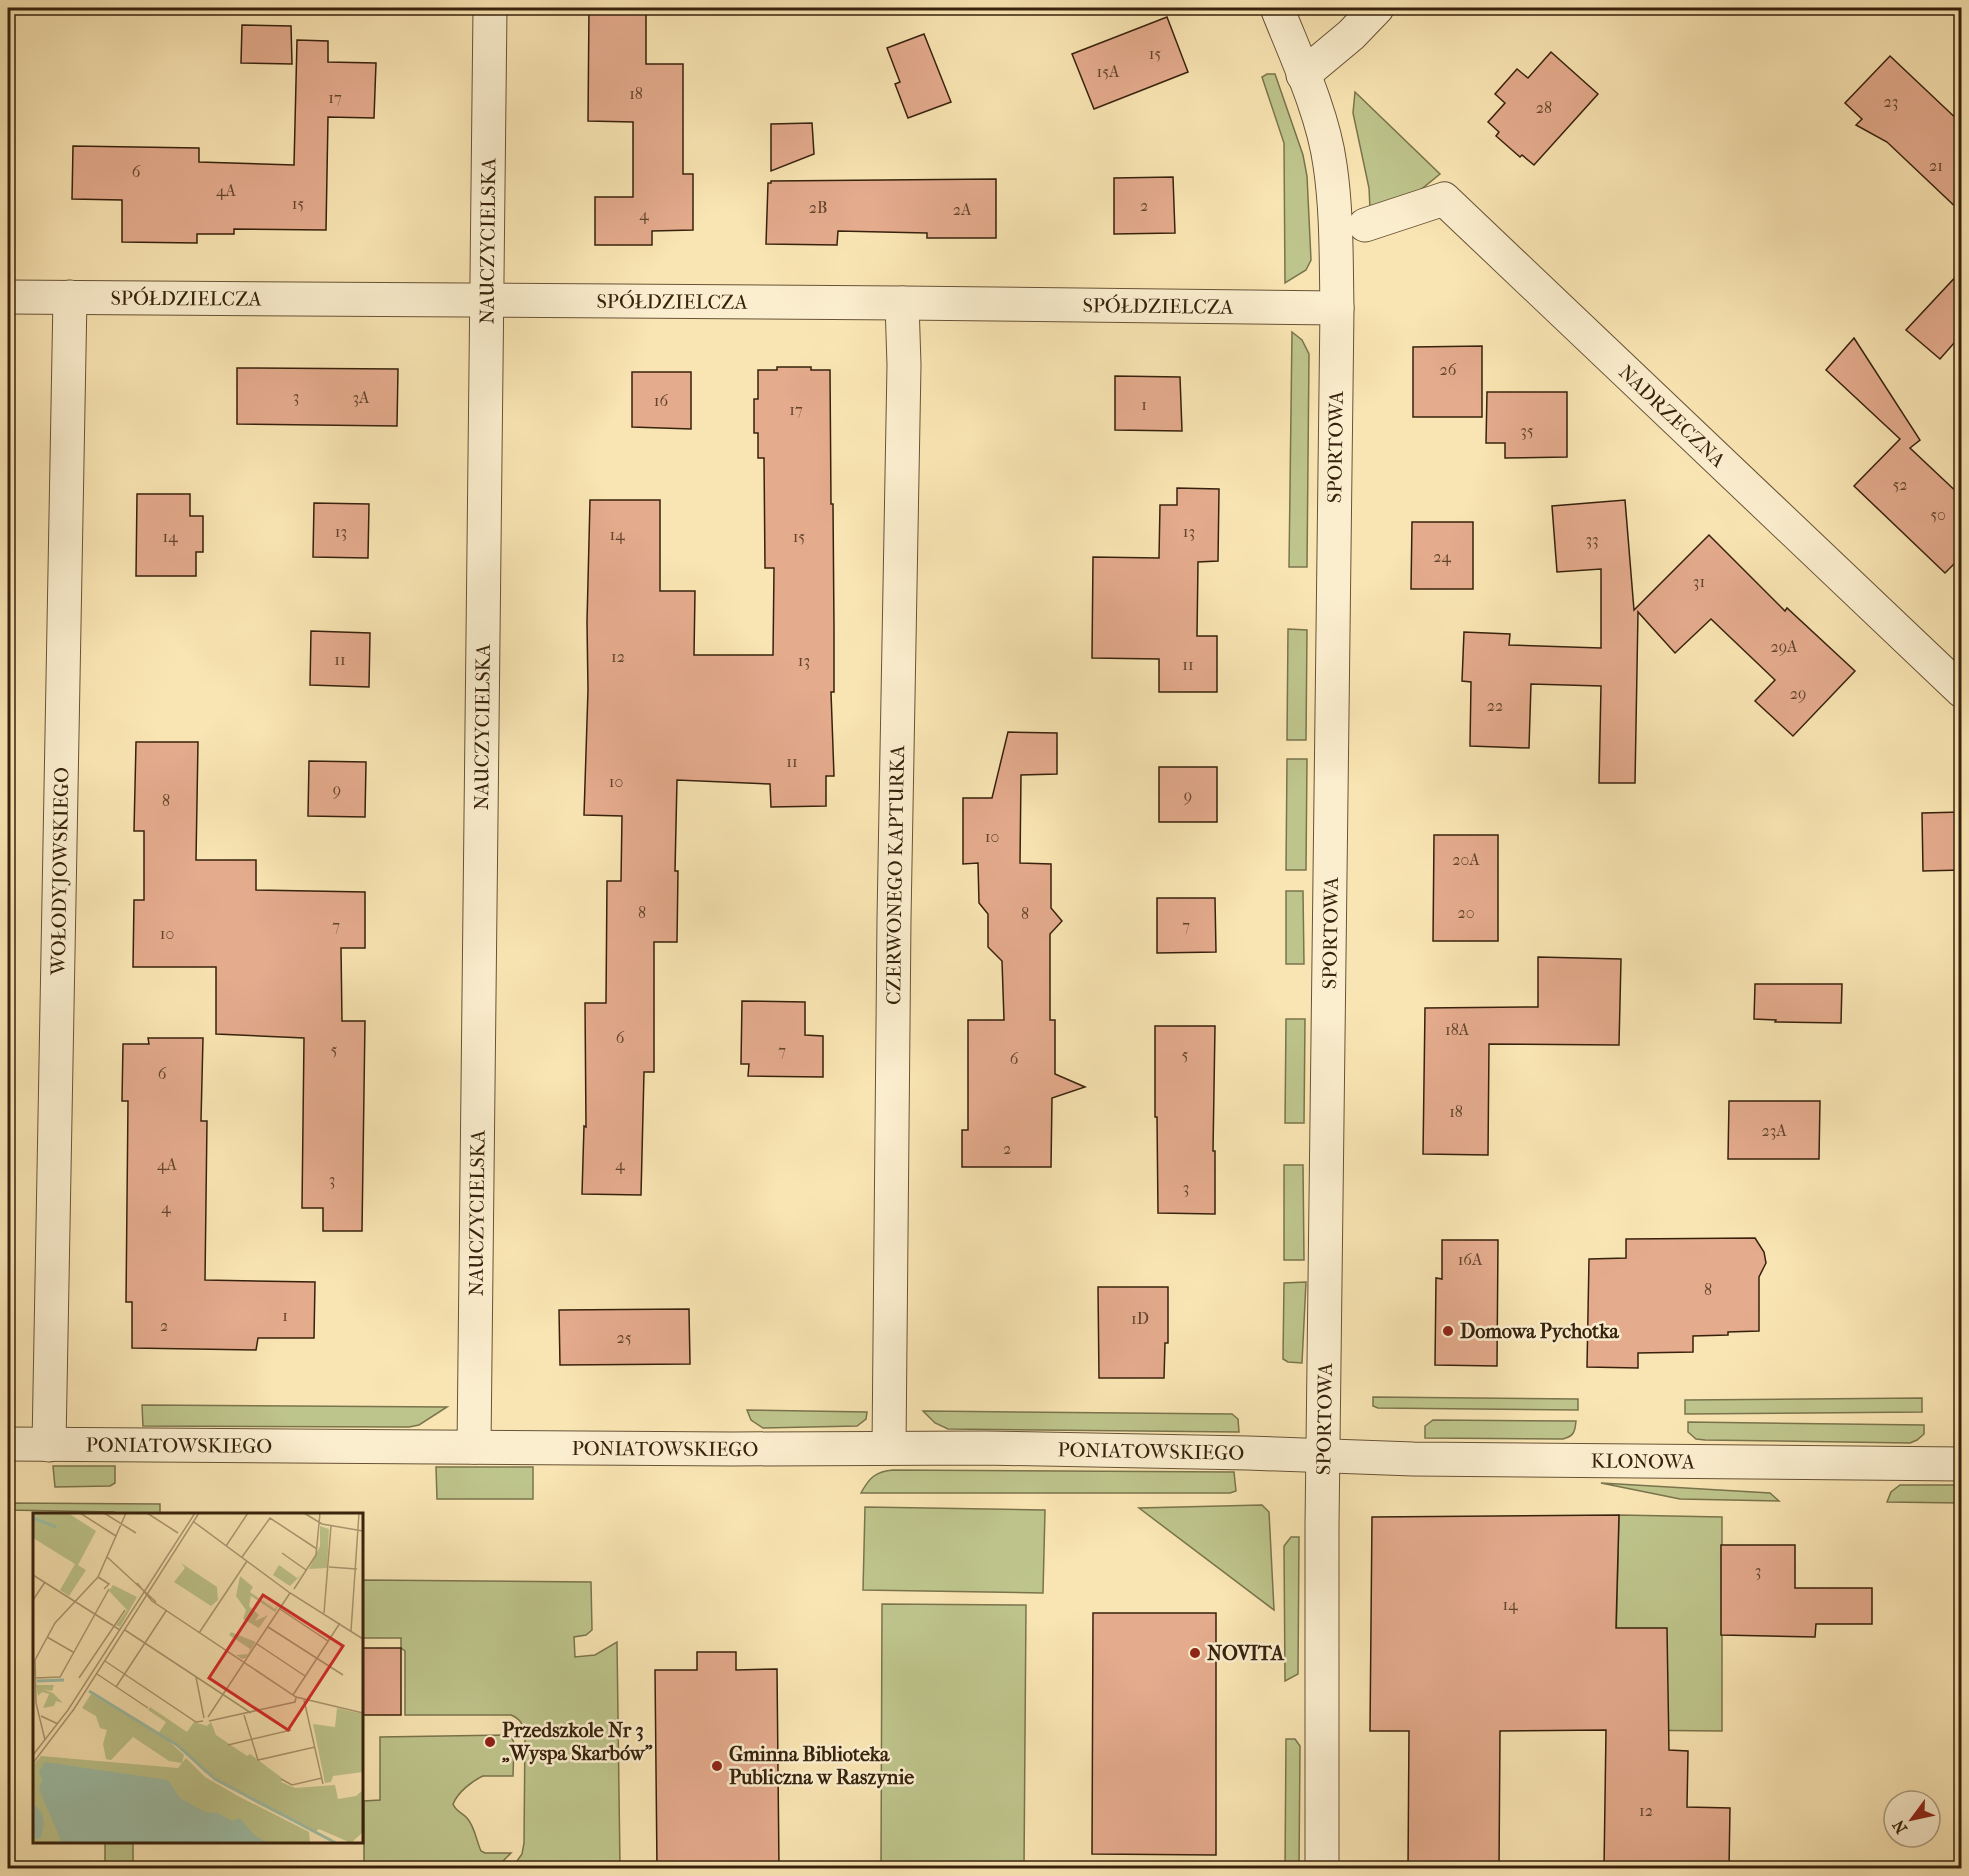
<svg xmlns="http://www.w3.org/2000/svg" width="1969" height="1876" font-family="'IM FELL French Canon',serif">
<rect width="100%" height="100%" fill="#f9e5b3"/>
<filter id="stains"><feTurbulence type="fractalNoise" baseFrequency=".00333" numOctaves="4"/><feColorMatrix values="0 0 0 0 .2 0 0 0 0 .09 0 0 0 0 .02 0 0 0 .5 -.17"/></filter>
<radialGradient id="worn" r=".72"><stop offset=".6" stop-color="#630" stop-opacity="0"/><stop offset="1" stop-color="#630" stop-opacity=".3"/></radialGradient>
<g fill="#bec58c" stroke="#7a744c" stroke-width="1.5">
<path d="M 1267,74 L 1275,74 L 1303,155 L 1307,176 L 1311,260 L 1306,270 L 1285,283 L 1284,143 L 1262,77 Z"/>
<path d="M 1355,92 L 1440,174 L 1414,195 L 1370,209 L 1369,188 L 1353,113 Z"/>
<path d="M 1292,332 L 1302,340 L 1309,354 L 1307,567 L 1289,567 Z"/>
<path d="M 1288,629 L 1307,630 L 1306,740 L 1287,740 Z"/>
<path d="M 1287,759 L 1307,759 L 1306,870 L 1286,870 Z"/>
<path d="M 1286,891 L 1303,891 L 1304,964 L 1286,964 Z"/>
<path d="M 1286,1019 L 1305,1019 L 1304,1123 L 1285,1123 Z"/>
<path d="M 1284,1165 L 1303,1165 L 1304,1260 L 1284,1260 Z"/>
<path d="M 1306,1282 L 1302,1363 L 1288,1362 L 1283,1359 L 1284,1283 Z"/>
<path d="M 1373,1397 L 1578,1399 L 1578,1410 L 1378,1408 L 1373,1406 Z"/>
<path d="M 1922,1398 L 1922,1412 L 1685,1414 L 1685,1400 Z"/>
<path d="M 142,1405 L 447,1407 L 419,1425 L 409,1427 L 143,1426 Z"/>
<path d="M 747,1410 L 867,1412 L 866,1419 L 857,1426 L 763,1428 L 751,1420 Z"/>
<path d="M 923,1411 L 1232,1414 L 1238,1419 L 1239,1432 L 948,1429 L 935,1423 Z"/>
<path d="M 1433,1420 L 1576,1421 C 1575,1432 1574,1436 1563,1439 L 1425,1438 L 1425,1426 Z"/>
<path d="M 1688,1422 L 1924,1425 L 1924,1434 L 1917,1440 L 1910,1443 L 1705,1440 L 1696,1439 L 1688,1432 Z"/>
<path d="M 53,1466 L 115,1466 L 115,1483 L 110,1486 L 55,1487 Z"/>
<path d="M 436,1467 L 533,1467 L 533,1499 L 437,1499 Z"/>
<path d="M 893,1470 L 1234,1472 L 1236,1491 L 1230,1493 L 861,1493 C 869,1478 876,1471 893,1470 Z"/>
<path d="M 1601,1483 L 1770,1493 L 1779,1501 L 1680,1499 Z"/>
<path d="M 1900,1485 L 1961,1485 L 1961,1503 L 1887,1502 L 1891,1492 Z"/>
<path d="M 8,1503 L 160,1504 L 160,1514 L 114,1514 L 114,1512 L 8,1510 Z"/>
<path d="M 1262,1505 L 1269,1512 L 1274,1610 L 1139,1508 Z"/>
<path d="M 865,1507 L 1045,1510 L 1043,1593 L 863,1590 Z"/>
<path d="M 1619,1515 L 1722,1517 L 1722,1731 L 1614,1730 Z"/>
<path d="M 1291,1537 L 1299,1537 L 1298,1674 L 1285,1681 L 1284,1546 Z"/>
<path d="M 362,1580 L 591,1582 L 592,1630 L 586,1635 L 574,1637 L 575,1657 L 595,1655 L 617,1642 L 620,1868 L 512,1868 L 522,1854 L 524,1843 L 525,1734 C 523,1725 521,1719 511,1715 L 405,1715 L 405,1651 L 401,1648 L 401,1638 L 362,1638 Z"/>
<path d="M 882,1604 L 1026,1605 L 1024,1868 L 881,1868 Z"/>
<path d="M 507,1735 L 512,1738 L 514,1743 L 513,1776 L 483,1776 C 472,1781 458,1792 453,1804 C 456,1812 462,1812 467,1818 C 475,1827 476,1840 481,1851 L 485,1853 L 511,1853 L 496,1868 L 347,1868 L 347,1863 L 364,1862 L 364,1801 L 380,1800 L 380,1737 Z"/>
<path d="M 1286,1739 L 1295,1739 L 1300,1746 L 1299,1868 L 1285,1868 Z"/>
<rect x="105" y="1842" width="28" height="26"/>
</g>
<g fill="#e4ab8d" stroke="#37220d" stroke-width="1.5">
<path d="M 589,8 L 646,8 L 646,64 L 683,64 L 683,174 L 693,174 L 693,230 L 652,231 L 652,245 L 595,245 L 595,197 L 633,197 L 633,122 L 588,121 Z"/>
<path d="M 1167,17 L 1188,72 L 1094,109 L 1072,54 Z"/>
<path d="M 242,25 L 291,26 L 292,64 L 241,63 Z"/>
<path d="M 924,34 L 951,102 L 908,118 L 895,84 L 900,82 L 887,48 Z"/>
<path d="M 297,40 L 328,41 L 328,62 L 376,63 L 374,118 L 328,117 L 326,230 L 234,229 L 234,234 L 197,234 L 197,243 L 122,242 L 122,200 L 72,199 L 73,146 L 199,148 L 199,162 L 294,165 Z"/>
<path d="M 1551,52 L 1598,94 L 1534,165 L 1522,155 L 1520,157 L 1496,136 L 1499,132 L 1488,122 L 1505,103 L 1495,94 L 1517,69 L 1528,78 Z"/>
<path d="M 1890,56 L 1962,124 L 1962,213 L 1887,142 L 1856,125 L 1862,119 L 1845,103 Z"/>
<path d="M 812,123 L 814,154 L 771,171 L 771,124 Z"/>
<path d="M 1173,177 L 1175,233 L 1114,234 L 1114,178 Z"/>
<path d="M 996,179 L 996,238 L 927,238 L 927,233 L 838,231 L 837,245 L 766,244 L 768,183 L 771,183 L 771,181 Z"/>
<path d="M 1962,270 L 1962,334 L 1940,359 L 1906,330 Z"/>
<path d="M 1854,338 L 1920,440 L 1910,448 L 1962,497 L 1962,556 L 1945,573 L 1854,486 L 1900,439 L 1826,370 Z"/>
<path d="M 1482,346 L 1482,417 L 1413,417 L 1413,347 Z"/>
<path d="M 777,367 L 811,367 L 811,370 L 830,370 L 831,504 L 833,504 L 834,629 L 834,692 L 831,692 L 834,776 L 826,776 L 826,806 L 771,807 L 770,784 L 677,780 L 675,871 L 678,871 L 677,942 L 654,942 L 654,1072 L 644,1072 L 641,1195 L 582,1194 L 584,1126 L 586,1127 L 585,1003 L 606,1003 L 607,881 L 621,881 L 622,816 L 584,815 L 588,690 L 587,622 L 590,500 L 660,500 L 660,591 L 695,591 L 694,655 L 773,655 L 774,568 L 765,568 L 764,458 L 758,458 L 758,433 L 754,433 L 754,399 L 758,399 L 758,370 L 777,370 Z"/>
<path d="M 237,368 L 398,369 L 397,426 L 237,424 Z"/>
<path d="M 632,372 L 691,372 L 691,429 L 632,427 Z"/>
<path d="M 1115,376 L 1180,377 L 1182,431 L 1115,430 Z"/>
<path d="M 1487,392 L 1567,392 L 1567,457 L 1505,458 L 1505,443 L 1486,443 Z"/>
<path d="M 1177,488 L 1219,489 L 1218,561 L 1198,562 L 1197,636 L 1217,636 L 1217,692 L 1159,692 L 1159,659 L 1092,658 L 1093,557 L 1159,558 L 1160,505 L 1177,505 Z"/>
<path d="M 137,494 L 190,494 L 190,516 L 203,516 L 203,552 L 196,552 L 196,576 L 136,576 Z"/>
<path d="M 1625,500 L 1634,610 L 1709,535 L 1785,611 L 1787,608 L 1855,671 L 1793,736 L 1755,701 L 1775,680 L 1711,619 L 1675,653 L 1638,612 L 1635,783 L 1599,783 L 1601,686 L 1531,684 L 1529,748 L 1470,746 L 1471,682 L 1462,681 L 1464,632 L 1510,634 L 1509,645 L 1601,648 L 1601,569 L 1557,572 L 1552,506 Z"/>
<path d="M 314,503 L 369,504 L 368,558 L 313,557 Z"/>
<path d="M 1412,522 L 1473,522 L 1473,589 L 1411,589 Z"/>
<path d="M 311,631 L 370,633 L 369,687 L 310,685 Z"/>
<path d="M 1008,732 L 1057,733 L 1057,774 L 1021,775 L 1020,863 L 1051,864 L 1051,908 L 1062,921 L 1050,934 L 1050,1020 L 1055,1020 L 1055,1074 L 1085,1087 L 1052,1098 L 1051,1167 L 962,1167 L 962,1130 L 968,1130 L 968,1020 L 1004,1020 L 1002,961 L 988,947 L 988,914 L 979,903 L 978,863 L 963,864 L 963,798 L 992,798 Z"/>
<path d="M 136,742 L 198,742 L 196,860 L 256,860 L 256,890 L 365,892 L 365,948 L 341,948 L 342,1021 L 365,1021 L 362,1231 L 323,1231 L 323,1208 L 302,1208 L 304,1038 L 216,1034 L 216,967 L 133,967 L 134,900 L 144,900 L 144,831 L 134,831 Z"/>
<path d="M 309,761 L 366,762 L 365,817 L 308,816 Z"/>
<rect x="1159" y="767" width="58" height="55"/>
<path d="M 1962,812 L 1962,870 L 1923,871 L 1922,813 Z"/>
<path d="M 1434,835 L 1498,835 L 1498,941 L 1433,941 Z"/>
<path d="M 1157,898 L 1215,898 L 1216,952 L 1157,953 Z"/>
<path d="M 1538,957 L 1621,959 L 1619,1045 L 1489,1044 L 1488,1155 L 1423,1154 L 1425,1008 L 1538,1007 Z"/>
<path d="M 1755,984 L 1842,984 L 1841,1023 L 1775,1022 L 1776,1020 L 1754,1019 Z"/>
<path d="M 742,1001 L 805,1002 L 805,1035 L 823,1036 L 823,1077 L 748,1076 L 749,1064 L 741,1064 Z"/>
<path d="M 1155,1026 L 1215,1026 L 1213,1151 L 1215,1151 L 1215,1214 L 1158,1213 L 1157,1117 L 1155,1117 Z"/>
<path d="M 148,1038 L 203,1038 L 201,1121 L 207,1121 L 205,1280 L 315,1282 L 314,1338 L 258,1338 L 256,1350 L 132,1348 L 132,1302 L 126,1302 L 128,1101 L 122,1101 L 123,1044 L 149,1044 Z"/>
<path d="M 1729,1101 L 1820,1101 L 1819,1159 L 1728,1159 Z"/>
<path d="M 1755,1238 L 1764,1252 L 1766,1263 L 1759,1277 L 1759,1331 L 1728,1332 L 1728,1335 L 1693,1336 L 1693,1352 L 1638,1353 L 1638,1368 L 1587,1367 L 1589,1259 L 1626,1258 L 1626,1239 Z"/>
<path d="M 1442,1240 L 1498,1240 L 1497,1366 L 1435,1365 L 1436,1278 L 1442,1279 Z"/>
<path d="M 1098,1287 L 1168,1287 L 1168,1343 L 1165,1343 L 1164,1378 L 1099,1378 Z"/>
<path d="M 689,1309 L 690,1364 L 560,1365 L 559,1310 Z"/>
<path d="M 1619,1515 L 1616,1628 L 1667,1628 L 1669,1750 L 1688,1751 L 1687,1807 L 1730,1808 L 1729,1869 L 1604,1869 L 1606,1730 L 1500,1731 L 1499,1869 L 1408,1869 L 1409,1731 L 1370,1731 L 1372,1517 Z"/>
<path d="M 1721,1545 L 1795,1545 L 1795,1588 L 1872,1588 L 1872,1624 L 1816,1624 L 1815,1637 L 1721,1635 Z"/>
<path d="M 1093,1613 L 1216,1613 L 1216,1855 L 1092,1854 Z"/>
<rect x="362" y="1648" width="39" height="67"/>
<path d="M 697,1652 L 736,1652 L 736,1670 L 777,1669 L 779,1869 L 657,1869 L 655,1670 L 697,1670 Z"/>
</g>
<g fill="none" stroke-linecap="round" stroke-linejoin="round">
<defs>
<g id="minor">
<path d="M 1277,8 C 1296,56 1323,113 1330,165 C 1337,212 1336,260 1337,308 L 1322,1525 L 1322,1868"/>
<path d="M 1303,75 L 1351,35 L 1377,8"/>
<path id="s1" d="M 1365,225 L 1444,199 L 1962,691"/>
<path id="s2" d="M 8,297 L 902,303 L 1337,308"/>
<path id="s3" d="M 8,1444 L 732,1449 L 985,1448 L 1248,1453 L 1413,1459 L 1962,1464"/>
<path id="s4" d="M 49,1445 L 70,297"/>
<path id="s5" d="M 474,1447 L 490,8"/>
<path id="s6" d="M 889,1448 L 894,919 L 904,365 L 902,303"/>
</g>
</defs>
<use href="#minor" stroke="#685336" stroke-width="35"/>
<use href="#minor" stroke="#fbeece" stroke-width="33"/>
</g>
<g fill="#8f2418" stroke="#fbeece" stroke-width="2">
<circle cx="1448" cy="1331" r="6"/>
<circle cx="1195" cy="1653" r="6"/>
<circle cx="490" cy="1742" r="6"/>
<circle cx="717" cy="1766" r="6"/>
</g>
<g text-anchor="middle" stroke-width="5" stroke-linejoin="round" paint-order="stroke">
<g font-size="16" fill="#62442d">
<text x="1155" y="59">15</text>
<text x="1108" y="77">15A</text>
<text x="636" y="99">18</text>
<text x="335" y="103">17</text>
<text x="1891" y="107">23</text>
<text x="1544" y="113">28</text>
<text x="1936" y="171">21</text>
<text x="136" y="177">6</text>
<text x="226" y="196">4A</text>
<text x="298" y="209">15</text>
<text x="1144" y="211">2</text>
<text x="818" y="213">2B</text>
<text x="962" y="215">2A</text>
<text x="644" y="220">4</text>
<text x="1448" y="375">26</text>
<text x="296" y="402">3</text>
<text x="361" y="403">3A</text>
<text x="661" y="406">16</text>
<text x="1144" y="410">1</text>
<text x="796" y="415">17</text>
<text x="1527" y="436">35</text>
<text x="1900" y="490">52</text>
<text x="1938" y="520">50</text>
<text x="341" y="537">13</text>
<text x="1189" y="537">13</text>
<text x="617" y="540">14</text>
<text x="170" y="542">14</text>
<text x="799" y="542">15</text>
<text x="1592" y="545">33</text>
<text x="1442" y="562">24</text>
<text x="1699" y="587">31</text>
<text x="1784" y="652">29A</text>
<text x="618" y="662">12</text>
<text x="340" y="665">11</text>
<text x="804" y="666">13</text>
<text x="1188" y="670">11</text>
<text x="1798" y="699">29</text>
<text x="1495" y="711">22</text>
<text x="792" y="767">11</text>
<text x="616" y="787">10</text>
<text x="337" y="795">9</text>
<text x="1188" y="801">9</text>
<text x="166" y="806">8</text>
<text x="992" y="842">10</text>
<text x="1466" y="865">20A</text>
<text x="642" y="918">8</text>
<text x="1466" y="918">20</text>
<text x="1025" y="919">8</text>
<text x="336" y="931">7</text>
<text x="1186" y="931">7</text>
<text x="167" y="939">10</text>
<text x="1457" y="1035">18A</text>
<text x="620" y="1043">6</text>
<text x="334" y="1055">5</text>
<text x="782" y="1056">7</text>
<text x="1185" y="1060">5</text>
<text x="1014" y="1064">6</text>
<text x="162" y="1079">6</text>
<text x="1456" y="1117">18</text>
<text x="1774" y="1136">23A</text>
<text x="1007" y="1154">2</text>
<text x="167" y="1170">4A</text>
<text x="620" y="1170">4</text>
<text x="332" y="1185">3</text>
<text x="1186" y="1193">3</text>
<text x="166" y="1213">4</text>
<text x="1470" y="1265">16A</text>
<text x="1708" y="1295">8</text>
<text x="285" y="1321">1</text>
<text x="1140" y="1324">1D</text>
<text x="164" y="1331">2</text>
<text x="624" y="1343">25</text>
<text x="1758" y="1576">3</text>
<text x="1510" y="1610">14</text>
<text x="1646" y="1816">12</text>
</g>
<g font-size="20" fill="#37220d" stroke="#fbeece">
<text dy="7" stroke="none"><textPath href="#s5" startOffset="1206">NAUCZYCIELSKA</textPath></text>
<text dy="7" stroke="none"><textPath href="#s2" startOffset="178">SPÓŁDZIELCZA</textPath></text>
<text dy="7" stroke="none"><textPath href="#s2" startOffset="664">SPÓŁDZIELCZA</textPath></text>
<text dy="7" stroke="none"><textPath href="#s2" startOffset="1150">SPÓŁDZIELCZA</textPath></text>
<text dy="7" stroke="none"><textPath href="#s1" startOffset="398">NADRZECZNA</textPath></text>
<text transform="translate(1335 447) rotate(-89)" y="7">SPORTOWA</text>
<text dy="7" stroke="none"><textPath href="#s5" startOffset="720">NAUCZYCIELSKA</textPath></text>
<text dy="7" stroke="none"><textPath href="#s4" startOffset="574">WOŁODYJOWSKIEGO</textPath></text>
<text dy="7" stroke="none"><textPath href="#s6" startOffset="573">CZERWONEGO KAPTURKA</textPath></text>
<text transform="translate(1330 933) rotate(-89)" y="7">SPORTOWA</text>
<text dy="7" stroke="none"><textPath href="#s5" startOffset="234">NAUCZYCIELSKA</textPath></text>
<text transform="translate(1324 1419) rotate(-89)" y="7">SPORTOWA</text>
<text dy="7" stroke="none"><textPath href="#s3" startOffset="171">PONIATOWSKIEGO</textPath></text>
<text dy="7" stroke="none"><textPath href="#s3" startOffset="657">PONIATOWSKIEGO</textPath></text>
<text dy="7" stroke="none"><textPath href="#s3" startOffset="1143">PONIATOWSKIEGO</textPath></text>
<text dy="7" stroke="none"><textPath href="#s3" startOffset="1635">KLONOWA</textPath></text>
</g>
<g font-size="20" font-weight="bold" fill="#37220d" stroke="#fbeece" text-anchor="start">
<text x="1460" y="1338">Domowa Pychotka</text>
<text x="1207" y="1660">NOVITA</text>
<text x="502" y="1737">Przedszkole Nr 3<tspan x="502" dy="23">„Wyspa Skarbów”</tspan></text>
<text x="729" y="1761">Gminna Biblioteka<tspan x="729" dy="23">Publiczna w Raszynie</tspan></text>
</g>
</g>
<g transform="translate(33 1513)">
<rect width="330" height="330" fill="#f9e5b3"/>
<path d="M 0,0 L 35,0 L 63,18 L 45,52 L 53,57 L 36,83 L 27,77 L 42,51 L 0,25 ZM 287,13 L 296,16 L 294,55 L 276,56 L 287,33 ZM 148,50 L 184,74 L 185,87 L 178,93 L 141,69 L 152,55 ZM 246,52 L 264,65 L 269,61 L 257,73 L 240,62 ZM 207,63 L 220,74 L 217,79 L 242,96 L 247,90 L 242,99 L 218,83 L 216,93 L 226,102 L 222,108 L 235,102 L 226,115 L 210,106 L 213,97 L 203,83 ZM 80,72 L 104,84 L 87,114 L 83,112 L 94,97 L 76,78 ZM 198,119 L 223,129 L 213,145 L 209,146 L 203,142 L 215,141 L 217,136 L 196,122 ZM 3,172 L 21,172 L 19,178 L 9,176 L 20,180 L 30,190 L 23,188 L 21,193 L 10,195 L 16,181 L 9,179 L 5,183 ZM 58,181 L 125,221 L 133,209 L 115,197 L 117,194 L 154,219 L 161,209 L 174,213 L 178,209 L 183,222 L 214,243 L 217,241 L 249,265 L 248,269 L 262,275 L 302,272 L 305,286 L 323,283 L 330,277 L 330,319 L 318,330 L 286,316 L 282,319 L 225,291 L 171,259 L 143,230 L 129,222 L 151,242 L 149,250 L 136,248 L 100,224 L 78,247 L 73,246 L 70,231 L 74,217 L 67,215 L 63,203 L 49,195 ZM 304,195 L 330,201 L 330,259 L 300,263 L 298,269 L 292,270 L 280,211 L 302,214 ZM 8,243 L 145,255 L 153,245 L 172,264 L 205,283 L 276,319 L 277,330 L 0,330 L 0,252 Z" fill="#bec58c"/>
<path d="M 12,249 L 135,267 L 147,285 L 172,299 L 185,300 L 199,308 L 207,305 L 221,322 L 235,330 L 29,330 L 6,276 L 9,267 L 6,258 ZM 0,290 L 9,300 L 11,310 L 8,325 L 0,326 Z" fill="#9ebfa9"/>
<path fill="none" stroke="#9ebfa9" stroke-width="3" d="M 0,5 L 23,14M 4,168 L 31,167M 56,178 L 144,232 L 182,266 L 303,330"/>
<path fill="none" stroke="#ab9771" stroke-width="1.5" d="M 47,0 L 83,23M 71,0 L 103,20M 114,0 L 145,20M 271,0 L 289,11 L 330,18M 161,9 L 257,80 L 330,126M 193,33 L 215,0M 249,40 L 273,57M 74,44 L 123,89M 209,44 L 237,5 L 284,36M 296,54 L 324,56M 0,62 L 87,117M 65,64 L 76,71 L 71,76M 104,70 L 119,88 L 263,184 L 330,200M 261,76 L 283,42 L 287,0M 0,87 L 12,69M 247,96 L 295,128M 291,100 L 298,13M 235,114 L 310,162M 92,117 L 218,200M 318,118 L 326,0M 166,120 L 214,48M 14,124 L 40,139M 224,131 L 272,163M 72,148 L 163,209 L 170,208M 64,161 L 115,195M 163,164 L 171,205M 2,165 L 27,164 L 76,76M 46,165 L 92,97M 83,174 L 133,98M 260,182 L 307,110M 271,187 L 290,271M 211,202 L 225,247 L 282,234M 8,203 L 25,211M 175,204 L 257,80M 176,208 L 262,189 L 263,185M 12,227 L 3,190 L 2,147 L 22,110 L 65,64 L 93,0M 195,232 L 258,217M 0,242 L 35,197 L 162,0M 0,250 L 41,196 L 166,0M 248,266 L 259,272 L 289,265"/>
<path fill="#d62828" fill-opacity="0.15" stroke="#d62828" stroke-width="3" d="M 230,82 L 310,133 L 255,217 L 176,165 Z"/>
<rect width="330" height="330" fill="none" stroke="#37220d" stroke-width="3"/>
</g>
<rect width="1969" height="1876" fill="none" stroke="#f9e5b3" stroke-width="30"/>
<rect x="9" y="9" width="1951" height="1858" fill="none" stroke="#37220d" stroke-width="3"/>
<rect x="15" y="15" width="1939" height="1846" fill="none" stroke="#37220d" stroke-width="1.5"/>
<g transform="translate(1912 1819) rotate(237)"><circle r="28" fill="#fbeece" stroke="#ad9c81" stroke-width="1.5"/>
<path d="M0-4.5L10 22L0 15L-10 22Z" fill="#8f2418"/>
<text y="-9" font-size="16" font-weight="bold" text-anchor="middle" fill="#37220d">N</text>
</g>
<rect width="100%" height="100%" filter="url(#stains)"/>
<rect width="100%" height="100%" fill="url(#worn)"/>
</svg>
